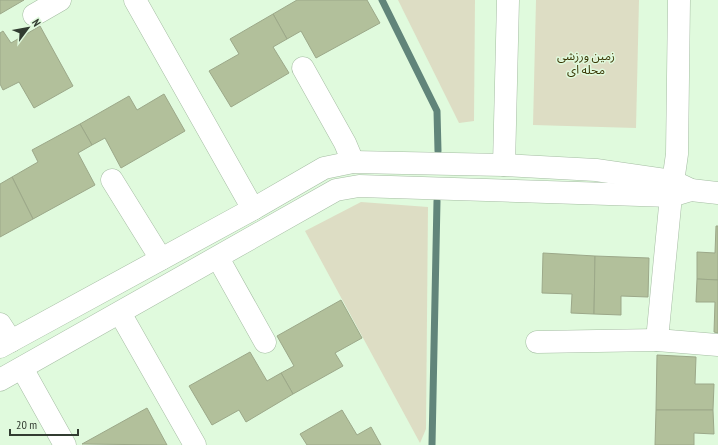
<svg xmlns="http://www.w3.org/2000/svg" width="718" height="445" font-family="'PT Sans Narrow','Noto Sans Arabic',sans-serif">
<rect width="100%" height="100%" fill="#e0fadd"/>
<g fill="#ddddc4">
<path d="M 398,0 L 475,0 L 474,121 L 459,123 Z"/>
<path d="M 536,0 L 639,0 L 636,128 L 533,125 Z"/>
<path d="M 361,202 L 428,207 L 426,429 L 420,443 L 305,231 Z"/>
</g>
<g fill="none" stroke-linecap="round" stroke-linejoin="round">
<g stroke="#61857a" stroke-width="7">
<path d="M 382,0 L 437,111 L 438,151"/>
<path d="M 432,445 L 437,201"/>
</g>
</g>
<g fill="#b2c09b" stroke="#9ca889">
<path d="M 0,0 L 24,0 L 0,14 Z"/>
<path d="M 297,0 L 367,0 L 380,23 L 316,58 L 301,31 L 287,39 L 273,14 Z"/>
<path d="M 273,14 L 287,39 L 273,47 L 289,73 L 231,107 L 209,71 L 239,54 L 230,39 Z"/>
<path d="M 40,26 L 73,86 L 34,108 L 19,82 L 3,90 L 0,84 L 0,33 L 3,31 L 11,43 Z"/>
<path d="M 164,94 L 185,131 L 121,168 L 105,138 L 92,145 L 80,124 L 129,96 L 137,110 Z"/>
<path d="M 80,124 L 92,145 L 78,153 L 95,185 L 33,219 L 12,177 L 38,162 L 32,150 Z"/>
<path d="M 12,177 L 33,219 L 0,237 L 0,184 Z"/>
<path d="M 716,226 L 718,226 L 718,280 L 697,279 L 697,252 L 715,253 Z"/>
<path d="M 543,253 L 595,256 L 594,314 L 571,313 L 572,294 L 542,293 Z"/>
<path d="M 595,256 L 649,258 L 648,297 L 621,296 L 621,315 L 594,314 Z"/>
<path d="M 697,279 L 718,280 L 718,333 L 714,332 L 715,302 L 696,302 Z"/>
<path d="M 341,300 L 362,338 L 335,353 L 343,366 L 293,394 L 281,373 L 294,366 L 277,336 Z"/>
<path d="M 250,352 L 267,381 L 281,373 L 293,394 L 246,422 L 239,410 L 212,425 L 189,386 Z"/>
<path d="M 657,355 L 696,357 L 695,384 L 714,384 L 713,410 L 656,410 Z"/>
<path d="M 147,408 L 167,445 L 82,444 Z"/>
<path d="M 342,410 L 357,435 L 371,427 L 381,445 L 307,445 L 300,434 Z"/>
<path d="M 656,410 L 713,410 L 714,434 L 694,433 L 694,445 L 655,445 Z"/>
</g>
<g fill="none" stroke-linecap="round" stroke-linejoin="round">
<defs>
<g id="street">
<path d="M 135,0 L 253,209"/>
<path d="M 679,0 L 677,154 L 671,196 L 657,340 L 718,345"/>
<path d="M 34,15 L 60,0"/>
<path d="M 303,68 L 345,143 L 353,162"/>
<path d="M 504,165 L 508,0"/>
<path d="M 112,180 L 161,259"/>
<path d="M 218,258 L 265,342"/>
<path d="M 120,313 L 195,445"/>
<path d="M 0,324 L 11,341"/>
<path d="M 537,342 L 657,340"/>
<path d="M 0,347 L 253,209 L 324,168 L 353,162 L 504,165 L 596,170 L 672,181 L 691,190 L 718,193"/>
<path d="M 22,368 L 65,445"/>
<path d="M 0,380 L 336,190 L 359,186 L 671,196 L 691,190"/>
</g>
</defs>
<use href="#street" stroke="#a5bda3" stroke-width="23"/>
<use href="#street" stroke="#fff" stroke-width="22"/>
</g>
<g text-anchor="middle" stroke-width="3" stroke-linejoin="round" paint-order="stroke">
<g font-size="12" fill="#393604" stroke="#e0fadd">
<text x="586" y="60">زمین ورزشی<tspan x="586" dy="14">محله ای</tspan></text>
</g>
</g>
<g transform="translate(28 28) rotate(58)" stroke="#e0fadd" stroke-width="3" paint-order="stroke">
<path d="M0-3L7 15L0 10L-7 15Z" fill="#323c31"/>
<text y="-6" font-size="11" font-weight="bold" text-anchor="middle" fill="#323c31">N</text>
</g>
<path d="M10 429v6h68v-6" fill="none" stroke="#323c31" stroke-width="2"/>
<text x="16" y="429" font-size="12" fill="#323c31" stroke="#e0fadd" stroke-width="3" paint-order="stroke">20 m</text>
</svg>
